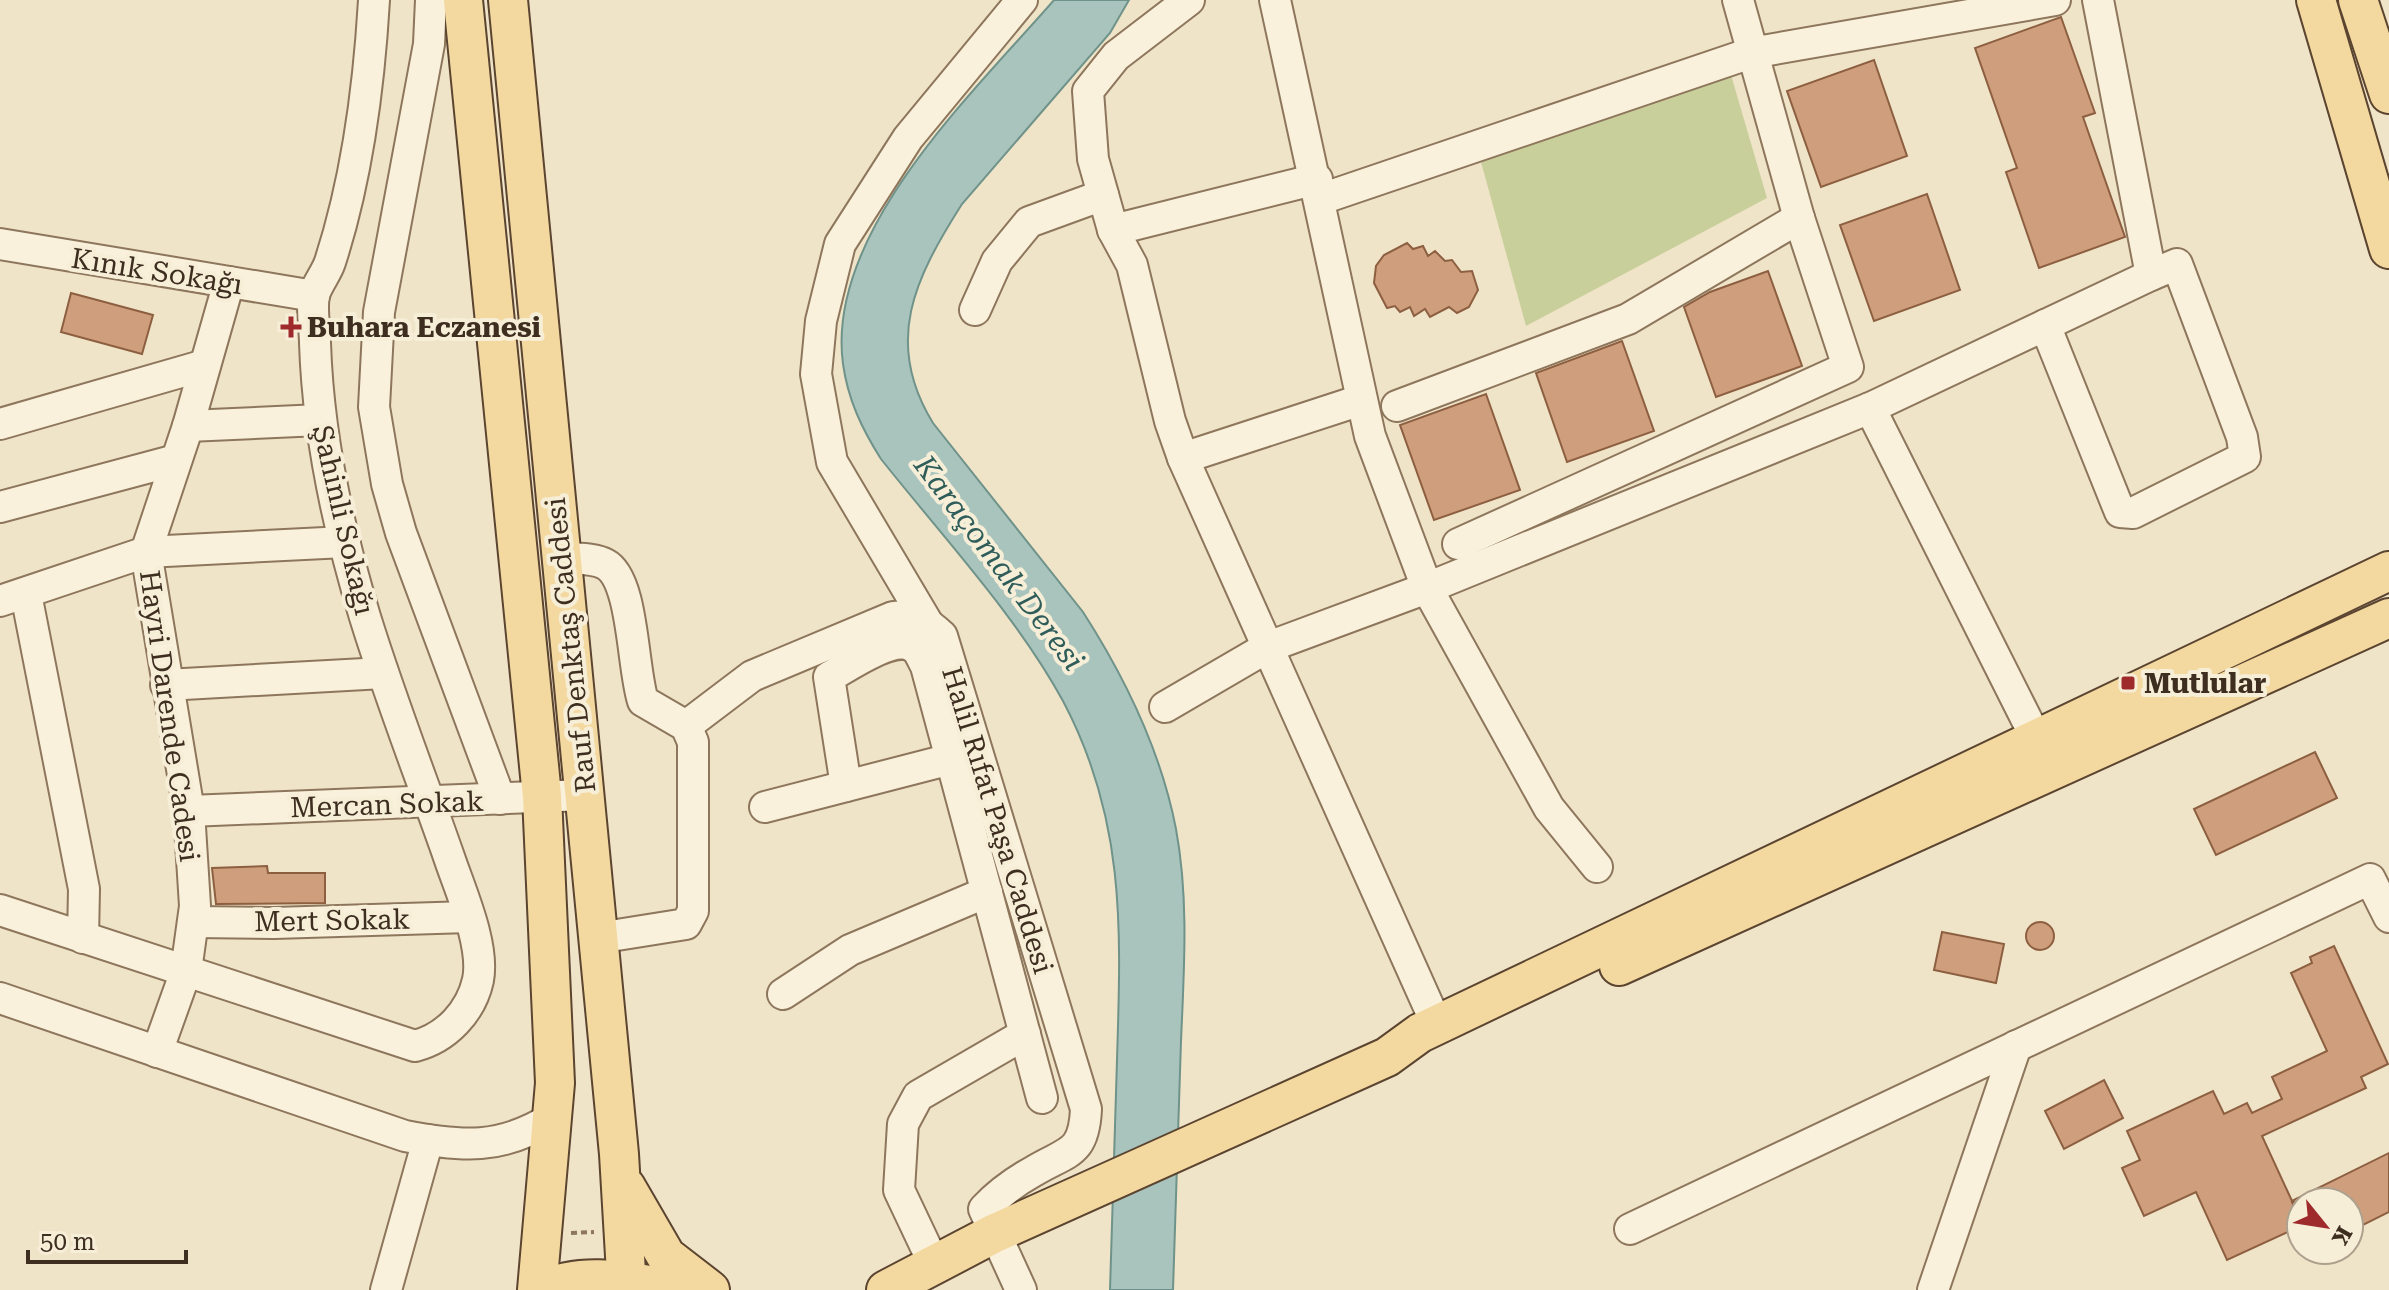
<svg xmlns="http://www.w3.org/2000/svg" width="2389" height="1290" font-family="'Roboto Serif',serif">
<rect width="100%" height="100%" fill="#f0e4c8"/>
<path fill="#c9cf9b" d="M 1731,75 L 1767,198 L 1526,326 L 1481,162 Z"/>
<path fill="#a9c4bc" stroke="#6f938a" stroke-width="2" d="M 1054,0 L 1129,0 L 1110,33 L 962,204 C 915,278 883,342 933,423 L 1083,612 C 1126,679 1161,751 1176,829 C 1189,899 1184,970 1181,1041 C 1179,1124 1176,1207 1173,1290 L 1110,1290 C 1112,1213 1115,1137 1117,1060 C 1121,930 1126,820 1063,701 C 1016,615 942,536 881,459 C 862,429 848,400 843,364 C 825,232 975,91 1054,0 Z"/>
<g fill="#cf9f7d" stroke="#8d5f41" stroke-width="2">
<path d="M 2061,17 L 2095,113 L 2083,117 L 2125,237 L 2039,268 L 2006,172 L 2017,168 L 1975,48 Z"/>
<path d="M 1874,60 L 1907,156 L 1821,187 L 1787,91 Z"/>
<path d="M 1927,194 L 1960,290 L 1874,321 L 1840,225 Z"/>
<path d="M 1407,243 L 1413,249 L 1423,246 L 1428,256 L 1435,251 L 1445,261 L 1452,260 L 1461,272 L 1472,271 L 1478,290 L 1469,307 L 1457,313 L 1449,307 L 1430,317 L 1425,309 L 1414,316 L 1410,307 L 1400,312 L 1395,306 L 1387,308 L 1374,283 L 1376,266 L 1384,255 Z"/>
<path d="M 1768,271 L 1802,366 L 1716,397 L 1684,307 L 1710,292 Z"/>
<path d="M 71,293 L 153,315 L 142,354 L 61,332 Z"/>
<path d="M 1622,341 L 1654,431 L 1567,462 L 1536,373 Z"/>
<path d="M 1486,394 L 1520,490 L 1434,520 L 1400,425 Z"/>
<path d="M 2315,752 L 2337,798 L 2216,855 L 2194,809 Z"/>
<path d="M 267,866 L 268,873 L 325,873 L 325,903 L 216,904 L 212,868 Z"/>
<circle cx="2040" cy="936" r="14"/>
<path d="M 1942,932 L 2004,944 L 1996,983 L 1934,970 Z"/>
<path d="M 2334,946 L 2388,1064 L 2361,1077 L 2366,1088 L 2262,1136 L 2292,1201 L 2389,1153 L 2389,1212 L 2349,1232 L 2349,1202 L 2292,1202 L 2301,1226 L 2227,1260 L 2196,1192 L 2144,1216 L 2122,1168 L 2140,1160 L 2127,1131 L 2213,1091 L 2224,1114 L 2247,1103 L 2252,1113 L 2282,1099 L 2272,1077 L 2327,1051 L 2291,973 L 2312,963 L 2310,957 Z"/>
<path d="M 2104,1080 L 2123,1118 L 2064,1149 L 2045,1111 Z"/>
</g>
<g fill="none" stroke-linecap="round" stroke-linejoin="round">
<defs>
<g id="minor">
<path d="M 431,0 L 429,44 L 379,312 L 374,407 L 387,484 L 401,533 L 500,799"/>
<path d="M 1189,0 L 1116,56 L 1088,91 L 1093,159 L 1113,230 L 1132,265 L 1170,421 L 1183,458 L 1437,1025"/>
<path d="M 1275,0 L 1370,436 L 1427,588 L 1549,808 L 1597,867"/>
<path d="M 1321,199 L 1751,53 L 2055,0"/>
<path d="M 1113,230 L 1317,179"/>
<path d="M 0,244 L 314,296"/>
<path d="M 975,310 L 997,261 L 1029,222 L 1103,195"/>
<path d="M 2045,325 L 2120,512 L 2133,513 L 2245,457 L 2242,437 L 2177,264 L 2151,275"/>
<path d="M 1397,406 L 1628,319 L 1799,218"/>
<path d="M 0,424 L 205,365"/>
<path d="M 188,426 L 320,420"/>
<path d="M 1183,458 L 1361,400"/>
<path d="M 0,507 L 176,460"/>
<path d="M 1458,544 L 1848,367 L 1799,218 L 1738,0"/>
<path d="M 561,557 C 574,559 594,558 605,564 C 634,579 632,668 643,701 L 686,726 L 693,742 L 693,911 L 686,924 L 598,938"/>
<path d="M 26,594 L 84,889 L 83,938"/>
<path d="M 0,601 L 146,552 L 345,542"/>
<path d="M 928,624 L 832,462 L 816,374 L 821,321 L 840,244 L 908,138 L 1022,0"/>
<path d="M 166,685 L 383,673"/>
<path d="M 1165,707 L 1268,647 L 1427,588 L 1870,408"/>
<path d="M 686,726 L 752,676 L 893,617 C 914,614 927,622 942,636 L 1086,1109 C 1084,1155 1067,1151 1034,1171 C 1016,1181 998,1194 984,1209 L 1021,1290"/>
<path d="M 2036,738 L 1870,408 L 2151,275 L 2098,0"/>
<path d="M 846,786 L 829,677 C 848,667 897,631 916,649 C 920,653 923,661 926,666 L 1042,1098"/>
<path d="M 765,807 L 951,759"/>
<path d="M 189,811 L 585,795"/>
<path d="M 0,910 L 415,1046 C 446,1038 471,1012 478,980 C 485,945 460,890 449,857 C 421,777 390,698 365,617 C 338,528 318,436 315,343 C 315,329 311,309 314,295 C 317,284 326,274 330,262 C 357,179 369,87 374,0"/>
<path d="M 195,922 L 274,923 L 469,917"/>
<path d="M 783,994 L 850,950 L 987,892"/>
<path d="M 0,998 L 405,1136 C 462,1147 501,1150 552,1118"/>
<path d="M 157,1052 L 186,971 L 195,906 L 189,811 L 146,552 L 188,426 L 229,282"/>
<path d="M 1630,1229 L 2370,879 L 2389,917"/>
<path d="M 934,1264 L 899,1190 L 903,1124 L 918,1096 L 1025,1034"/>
<path d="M 386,1290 L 428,1140"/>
<path d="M 1933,1290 L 2016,1046"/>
</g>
<g id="major">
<path d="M 463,0 L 542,796 L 555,1083 L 537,1290"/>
<path d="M 508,0 L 619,1154 L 627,1290"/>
<path d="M 2316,0 L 2389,249"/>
<path d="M 2358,0 L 2389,94"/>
<path d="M 1619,966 L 2389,618"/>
<path d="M 626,1187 L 666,1256 L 710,1290"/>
<path d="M 544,1290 C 585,1269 638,1284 681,1290"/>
<path d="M 886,1290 L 993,1234 L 1387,1057 L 1420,1033 L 2389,571"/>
</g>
</defs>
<use href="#minor" stroke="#8d765c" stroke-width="34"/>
<use href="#major" stroke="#5b4430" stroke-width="42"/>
<path stroke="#8d765c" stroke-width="4" stroke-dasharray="6 4" stroke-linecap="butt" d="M 571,1233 L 594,1232"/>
<use href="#minor" stroke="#faf1dc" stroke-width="30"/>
<use href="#major" stroke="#f3d9a0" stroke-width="38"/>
</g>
<g fill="#9e2a2b" stroke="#f7eed8" stroke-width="3">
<path d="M287 315h8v8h8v8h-8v8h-8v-8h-8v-8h8z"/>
<rect x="2120" y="675" width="16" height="16" rx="4"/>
</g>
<g text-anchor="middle" stroke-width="8" stroke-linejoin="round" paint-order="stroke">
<g font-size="28" fill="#3d2e20" stroke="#f7eed8">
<text transform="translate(157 271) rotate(9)" y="10">Kınık Sokağı</text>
<text transform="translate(344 520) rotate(77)" y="10">Şahinli Sokağı</text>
<text transform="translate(570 645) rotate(-96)" y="10">Rauf Denktaş Caddesi</text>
<text transform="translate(170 716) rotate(82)" y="10">Hayri Darende Cadesi</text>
<text transform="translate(387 804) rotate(-2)" y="10">Mercan Sokak</text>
<text transform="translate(998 820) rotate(73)" y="10">Halil Rıfat Paşa Caddesi</text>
<text transform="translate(332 920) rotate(-1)" y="10">Mert Sokak</text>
</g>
<g font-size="28" font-weight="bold" fill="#3d2e20" stroke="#f7eed8" text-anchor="start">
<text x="307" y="337">Buhara Eczanesi</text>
<text x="2144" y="693">Mutlular</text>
</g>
<g font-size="30" font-style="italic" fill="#2f5d5a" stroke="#f7eed8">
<text transform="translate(999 563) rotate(53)" y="10">Karaçomak Deresi</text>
</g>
</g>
<g transform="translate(2325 1226) rotate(120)"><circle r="38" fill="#f7eed8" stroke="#ada18e" stroke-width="2"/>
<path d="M0-6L14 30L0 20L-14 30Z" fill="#9e2a2b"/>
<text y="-12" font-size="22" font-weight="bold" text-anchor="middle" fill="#3d2e20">K</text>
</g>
<path d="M28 1250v12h158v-12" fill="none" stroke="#3d2e20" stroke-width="4"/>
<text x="40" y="1250" font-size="24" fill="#3d2e20" stroke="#f7eed8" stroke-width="6" paint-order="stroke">50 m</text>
</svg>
